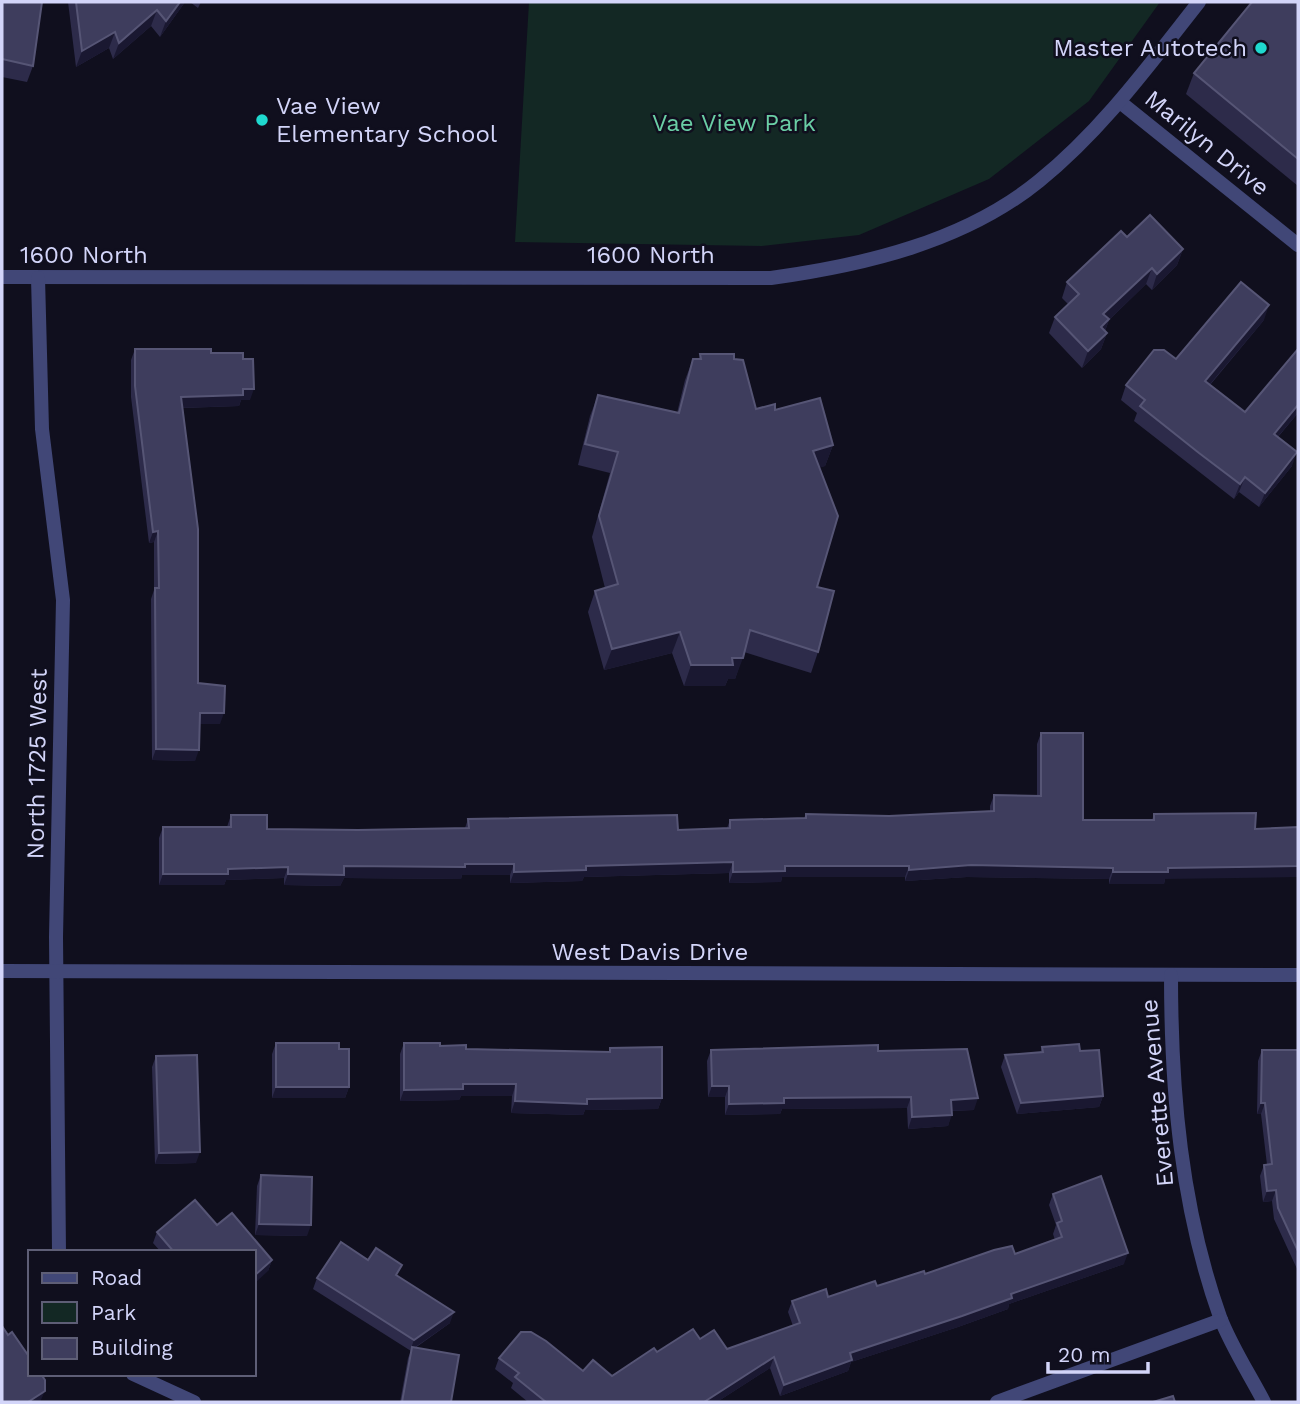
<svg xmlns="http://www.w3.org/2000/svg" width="1300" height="1404" font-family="'Work Sans',sans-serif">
<rect width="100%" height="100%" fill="#100f1e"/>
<path fill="#132824" d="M 529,2 L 1160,2 L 1089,101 L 989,179 L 859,235 L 762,246 L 515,242 Z"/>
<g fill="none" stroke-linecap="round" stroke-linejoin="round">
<g stroke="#414777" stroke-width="14">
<path d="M 1120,102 L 1298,245"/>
<path d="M 2,277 L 771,278 C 864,265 964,242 1039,181 C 1102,130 1150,64 1199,2"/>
<path d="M 38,278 L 42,429 L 63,600 L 56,937 L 59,1252"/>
<path d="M 2,971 L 1298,975"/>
<path d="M 1171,975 C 1171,1092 1181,1207 1220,1317 C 1231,1346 1250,1375 1264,1402"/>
<path d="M 133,1374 L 194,1402"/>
<path d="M 997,1402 L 1221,1320"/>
</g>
</g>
<g fill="#2d2b4a">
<path d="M 2,2 L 33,66 L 27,82 L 2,77 Z"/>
<path d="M 68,2 L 185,2 L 160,37 L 151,26 L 113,59 L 109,48 L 76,67 Z"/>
<path d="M 190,2 L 201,2 L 198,8 Z"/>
<path d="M 1298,2 L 1298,186 L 1186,94 L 1194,73 Z"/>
<path d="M 1183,249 L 1177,265 L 1152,290 L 1146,284 L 1109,320 L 1105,331 L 1107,333 L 1101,349 L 1082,368 L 1049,333 L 1055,317 L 1068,304 L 1062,298 L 1067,282 Z"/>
<path d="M 1264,320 L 1210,385 L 1245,412 L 1298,349 L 1298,413 L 1278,437 L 1292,466 L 1259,507 L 1239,492 L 1234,499 L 1193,467 L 1134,421 L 1137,413 L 1121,400 L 1126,385 L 1176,359 Z"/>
<path d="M 135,349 L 211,353 L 243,359 L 250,400 L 241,400 L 239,406 L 183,408 L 198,683 L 220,724 L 200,724 L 195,761 L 152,760 L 151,599 L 154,590 L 154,542 L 149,543 L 131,397 L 131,360 Z"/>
<path d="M 700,354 L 734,359 L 756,409 L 775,410 L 833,445 L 825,466 L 820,467 L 817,587 L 818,652 L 811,673 L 744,652 L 735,679 L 728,679 L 725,686 L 684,686 L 672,653 L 604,670 L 588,612 L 595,591 L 605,588 L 592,537 L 610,473 L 578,465 L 590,416 L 598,395 L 677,413 L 685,380 L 693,359 L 699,359 Z"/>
<path d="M 1041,733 L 1083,820 L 1152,820 L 1154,814 L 1165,879 L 1164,884 L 1109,884 L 1109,879 L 967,877 L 905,881 L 905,877 L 782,877 L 781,882 L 729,883 L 729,873 L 584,877 L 582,881 L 510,883 L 510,875 L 462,875 L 461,879 L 344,878 L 340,886 L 284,885 L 284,878 L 226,880 L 224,885 L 159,885 L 159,838 L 163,827 L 227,827 L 231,815 L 267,829 L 358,830 L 465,828 L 468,819 L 678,830 L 727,828 L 730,820 L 804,818 L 806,814 L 889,816 L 990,811 L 990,806 L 994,795 L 1037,795 L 1037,744 Z"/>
<path d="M 276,1043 L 339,1049 L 349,1087 L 345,1098 L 272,1098 L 272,1054 Z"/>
<path d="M 404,1043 L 466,1049 L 609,1052 L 610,1048 L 662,1098 L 658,1109 L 585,1110 L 583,1115 L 511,1113 L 512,1096 L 461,1096 L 459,1100 L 400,1101 L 400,1054 Z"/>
<path d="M 1042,1047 L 1103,1096 L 1099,1107 L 1017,1114 L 1001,1067 L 1005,1055 L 1040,1053 Z"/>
<path d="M 711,1050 L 974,1110 L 952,1111 L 948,1126 L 908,1129 L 907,1108 L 782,1109 L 780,1114 L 725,1115 L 725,1097 L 708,1097 L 707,1061 Z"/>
<path d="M 1262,1050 L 1298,1050 L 1298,1271 L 1274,1219 L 1272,1201 L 1263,1202 L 1260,1176 L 1264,1165 L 1267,1165 L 1261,1114 L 1257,1114 L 1258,1061 Z"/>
<path d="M 156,1056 L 196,1163 L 155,1164 L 152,1067 Z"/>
<path d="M 261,1175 L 307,1236 L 255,1235 L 257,1186 Z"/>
<path d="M 1053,1194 L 1124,1264 L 1009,1304 L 1008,1309 L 958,1327 L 851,1362 L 848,1371 L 780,1396 L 770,1368 L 717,1402 L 528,1402 L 511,1388 L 513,1383 L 495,1369 L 499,1358 L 612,1376 L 657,1352 L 700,1339 L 727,1349 L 793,1326 L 788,1312 L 792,1301 L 828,1297 L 1015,1254 L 1055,1240 L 1053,1234 L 1056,1225 L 1049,1205 Z"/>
<path d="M 217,1225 L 272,1260 L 268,1271 L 254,1252 L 161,1252 L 153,1243 L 157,1232 Z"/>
<path d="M 368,1260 L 398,1276 L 450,1323 L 415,1348 L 451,1402 L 400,1402 L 408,1358 L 411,1351 L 313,1289 L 317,1278 Z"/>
</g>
<g fill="#1a1831">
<path d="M 180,2 L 185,2 L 160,37 L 166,21 Z"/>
<path d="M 157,10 L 151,26 L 113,59 L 119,43 Z"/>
<path d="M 115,32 L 109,48 L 76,67 L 82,51 Z"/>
<path d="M 1183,249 L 1177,265 L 1152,290 L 1157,274 Z"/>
<path d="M 1152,268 L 1146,284 L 1109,320 L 1103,336 L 1095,343 L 1103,314 Z"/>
<path d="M 1269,305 L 1264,320 L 1200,396 L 1205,381 Z"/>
<path d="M 1107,333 L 1101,349 L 1082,368 L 1088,351 Z"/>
<path d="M 243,389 L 254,389 L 250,400 L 241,400 L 239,406 L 177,408 L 181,397 Z"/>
<path d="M 1298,405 L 1298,413 L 1268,448 L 1274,434 Z"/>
<path d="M 833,445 L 825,466 L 806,472 L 813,451 Z"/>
<path d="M 1297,452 L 1292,466 L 1259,507 L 1265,493 Z"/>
<path d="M 1245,477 L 1239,492 L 1234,499 L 1240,484 Z"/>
<path d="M 158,531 L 154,542 L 149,543 L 153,532 Z"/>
<path d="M 680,632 L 672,653 L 604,670 L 612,649 Z"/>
<path d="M 732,658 L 743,658 L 735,679 L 728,679 L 725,686 L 684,686 L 691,665 Z"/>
<path d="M 200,713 L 224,713 L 220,724 L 196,724 Z"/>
<path d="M 156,749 L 199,750 L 195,761 L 152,760 Z"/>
<path d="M 733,862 L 729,873 L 584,877 L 582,881 L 510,883 L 514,872 L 586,866 Z"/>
<path d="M 465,864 L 514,864 L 510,875 L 462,875 L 461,879 L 344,878 L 340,886 L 284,885 L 288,874 L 344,866 Z"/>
<path d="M 971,865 L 1113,868 L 1109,879 L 967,877 L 905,881 L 909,870 Z"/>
<path d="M 785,866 L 909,866 L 905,877 L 782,877 L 781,882 L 729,883 L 733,872 Z"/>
<path d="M 1298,866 L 1298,877 L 1165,879 L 1164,884 L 1109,884 L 1113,872 L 1168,868 Z"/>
<path d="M 288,867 L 284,878 L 226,880 L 224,885 L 159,885 L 163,874 L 228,869 Z"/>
<path d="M 463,1084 L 516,1084 L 512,1096 L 461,1096 L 459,1100 L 400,1101 L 404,1090 Z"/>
<path d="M 712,1086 L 729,1086 L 725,1097 L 708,1097 Z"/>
<path d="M 276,1087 L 349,1087 L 345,1098 L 272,1098 Z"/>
<path d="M 1103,1096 L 1099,1107 L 1017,1114 L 1021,1103 Z"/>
<path d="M 911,1097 L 907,1108 L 782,1109 L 780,1114 L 725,1115 L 729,1104 L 784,1098 Z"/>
<path d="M 662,1098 L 658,1109 L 585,1110 L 583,1115 L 511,1113 L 515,1101 Z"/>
<path d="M 978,1098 L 974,1110 L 947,1111 L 951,1100 Z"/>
<path d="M 1261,1103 L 1265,1103 L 1261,1114 L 1257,1114 Z"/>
<path d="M 952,1115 L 948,1126 L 908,1129 L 912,1117 Z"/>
<path d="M 200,1152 L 196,1163 L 155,1164 L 159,1153 Z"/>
<path d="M 1276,1190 L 1272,1201 L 1263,1202 L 1267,1191 Z"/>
<path d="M 259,1224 L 311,1225 L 307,1236 L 255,1235 Z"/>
<path d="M 1128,1253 L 1124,1264 L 1009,1304 L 1008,1309 L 958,1327 L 851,1362 L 848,1371 L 780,1396 L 784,1385 L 850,1353 L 1011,1294 Z"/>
<path d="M 272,1260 L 268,1271 L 254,1284 L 254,1276 Z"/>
<path d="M 454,1312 L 450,1323 L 411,1350 L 412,1347 L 410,1351 L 414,1340 Z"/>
<path d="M 774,1357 L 770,1368 L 717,1402 L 704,1402 Z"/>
<path d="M 45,1391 L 40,1402 L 28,1402 Z"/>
</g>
<g fill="#3e3d5d" stroke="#565575" stroke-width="2">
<path d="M 2,2 L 42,2 L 33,66 L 2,59 Z"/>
<path d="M 76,2 L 180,2 L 166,21 L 157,10 L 119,43 L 115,32 L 82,51 Z"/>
<path d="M 1252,2 L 1298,2 L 1298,159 L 1194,73 Z"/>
<path d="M 1150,215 L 1183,249 L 1157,274 L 1152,268 L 1103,314 L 1109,319 L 1101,327 L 1107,333 L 1088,351 L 1055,317 L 1079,294 L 1067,282 L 1121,231 L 1127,237 Z"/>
<path d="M 1241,282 L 1269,305 L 1205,381 L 1245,412 L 1298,349 L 1298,405 L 1274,434 L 1297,452 L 1265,493 L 1245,477 L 1240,484 L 1199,453 L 1140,406 L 1145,400 L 1126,385 L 1154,350 L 1164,350 L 1176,359 Z"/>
<path d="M 135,349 L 211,349 L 211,353 L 243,353 L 243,359 L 253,359 L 254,389 L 243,389 L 243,395 L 181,397 L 198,529 L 198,683 L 225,686 L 224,713 L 200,713 L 199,750 L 156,749 L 155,588 L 159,588 L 158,531 L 153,532 L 135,386 Z"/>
<path d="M 700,354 L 734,354 L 734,359 L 743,360 L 756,409 L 775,404 L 775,410 L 820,398 L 833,445 L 813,451 L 838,516 L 817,587 L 834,591 L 818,652 L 750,630 L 743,658 L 732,658 L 733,665 L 691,665 L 680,632 L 612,649 L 595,591 L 618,584 L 599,516 L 618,452 L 585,444 L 598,395 L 679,413 L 693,359 L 701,359 Z"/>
<path d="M 1041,733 L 1083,733 L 1083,820 L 1154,820 L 1154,814 L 1256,813 L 1255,829 L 1298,827 L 1298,866 L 1168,868 L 1168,872 L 1113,872 L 1113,868 L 971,865 L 909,870 L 909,866 L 785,866 L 785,871 L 733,872 L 733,862 L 586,866 L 586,870 L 514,872 L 514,864 L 465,864 L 465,867 L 344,866 L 344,875 L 288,874 L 288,867 L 228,869 L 228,874 L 163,874 L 163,827 L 231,827 L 231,815 L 267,815 L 267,829 L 358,830 L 469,828 L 468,819 L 677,815 L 678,830 L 730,828 L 730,820 L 806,818 L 806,814 L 889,816 L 994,811 L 994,795 L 1041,796 Z"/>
<path d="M 276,1043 L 339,1043 L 339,1049 L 349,1049 L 349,1087 L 276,1087 Z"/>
<path d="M 404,1043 L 440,1043 L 440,1046 L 466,1045 L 466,1049 L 610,1052 L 610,1048 L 662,1047 L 662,1098 L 587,1099 L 587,1104 L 515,1101 L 516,1084 L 463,1084 L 463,1089 L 404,1090 Z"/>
<path d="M 1079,1044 L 1080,1051 L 1099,1050 L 1103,1096 L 1021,1103 L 1005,1055 L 1043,1052 L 1042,1047 Z"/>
<path d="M 878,1045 L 878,1051 L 967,1049 L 978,1098 L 951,1100 L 952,1115 L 912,1117 L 911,1097 L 784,1098 L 784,1103 L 729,1104 L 729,1086 L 712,1086 L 711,1050 Z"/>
<path d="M 1262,1050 L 1298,1050 L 1298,1251 L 1278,1208 L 1276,1190 L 1267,1191 L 1264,1165 L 1272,1164 L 1265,1103 L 1261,1103 Z"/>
<path d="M 197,1055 L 200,1152 L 159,1153 L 156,1056 Z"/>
<path d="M 261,1175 L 312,1177 L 311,1225 L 259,1224 Z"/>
<path d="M 1101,1176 L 1128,1253 L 1011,1294 L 1012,1298 L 962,1316 L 850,1353 L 852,1360 L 784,1385 L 774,1357 L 704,1402 L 546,1402 L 515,1377 L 519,1373 L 499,1358 L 521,1332 L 531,1332 L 546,1341 L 583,1371 L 593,1360 L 612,1376 L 654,1348 L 657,1352 L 693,1329 L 700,1339 L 714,1330 L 727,1349 L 800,1323 L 792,1301 L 826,1289 L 828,1297 L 875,1281 L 877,1286 L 924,1271 L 925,1274 L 994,1250 L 1012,1246 L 1015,1254 L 1062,1237 L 1057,1223 L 1062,1221 L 1053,1194 Z"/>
<path d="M 195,1200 L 217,1225 L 232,1213 L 272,1260 L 254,1276 L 254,1252 L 174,1252 L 157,1232 Z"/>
<path d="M 341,1242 L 368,1260 L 376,1248 L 402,1265 L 396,1275 L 454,1312 L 414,1340 L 317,1278 Z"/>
<path d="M 2,1326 L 8,1335 L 12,1332 L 30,1358 L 30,1374 L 41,1374 L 45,1380 L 45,1391 L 28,1402 L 2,1402 Z"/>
<path d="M 412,1347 L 459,1355 L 451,1402 L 402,1402 Z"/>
<path d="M 1173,1396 L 1175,1402 L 1153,1402 Z"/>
</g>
<g fill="#1fd9cf" stroke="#100f1e" stroke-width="2.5">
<circle cx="1261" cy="48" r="7"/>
<circle cx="262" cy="120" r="7"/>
</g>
<g text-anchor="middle" stroke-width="5" stroke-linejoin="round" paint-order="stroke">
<g font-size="24" fill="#d3d5f9" stroke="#100f1e" text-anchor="end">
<text x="1247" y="56">Master Autotech</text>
<text x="276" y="114" text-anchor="start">Vae View<tspan x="276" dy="28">Elementary School</tspan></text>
</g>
<g font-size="24" fill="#6acea5" stroke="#100f1e">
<text x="734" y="131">Vae View Park</text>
</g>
<g font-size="24" fill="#d3d5f9" stroke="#100f1e">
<text transform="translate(1207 143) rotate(39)" y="8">Marilyn Drive</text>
<text x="84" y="263">1600 North</text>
<text x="651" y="263">1600 North</text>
<text transform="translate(37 764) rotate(-89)" y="8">North 1725 West</text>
<text x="650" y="960">West Davis Drive</text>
<text transform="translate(1157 1093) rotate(-95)" y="8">Everette Avenue</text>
</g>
</g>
<rect width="1300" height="1404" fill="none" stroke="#d3d5f9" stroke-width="7"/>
<rect x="28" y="1250" width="228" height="126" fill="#100f1e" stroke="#5e5e76" stroke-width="2"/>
<rect x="42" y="1273" width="35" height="10" fill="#414777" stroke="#5e5e76" stroke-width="2"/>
<text x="91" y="1285" font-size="21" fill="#d3d5f9">Road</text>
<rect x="42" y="1302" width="35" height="21" fill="#132824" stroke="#5e5e76" stroke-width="2"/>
<text x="91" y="1320" font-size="21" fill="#d3d5f9">Park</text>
<rect x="42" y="1338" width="35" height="21" fill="#3e3d5d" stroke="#5e5e76" stroke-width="2"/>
<text x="91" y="1355" font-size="21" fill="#d3d5f9">Building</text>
<path d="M1048 1362v10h100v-10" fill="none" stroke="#d3d5f9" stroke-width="3.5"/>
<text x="1058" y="1362" font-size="21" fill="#d3d5f9" stroke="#100f1e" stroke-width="5" paint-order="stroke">20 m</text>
</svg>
